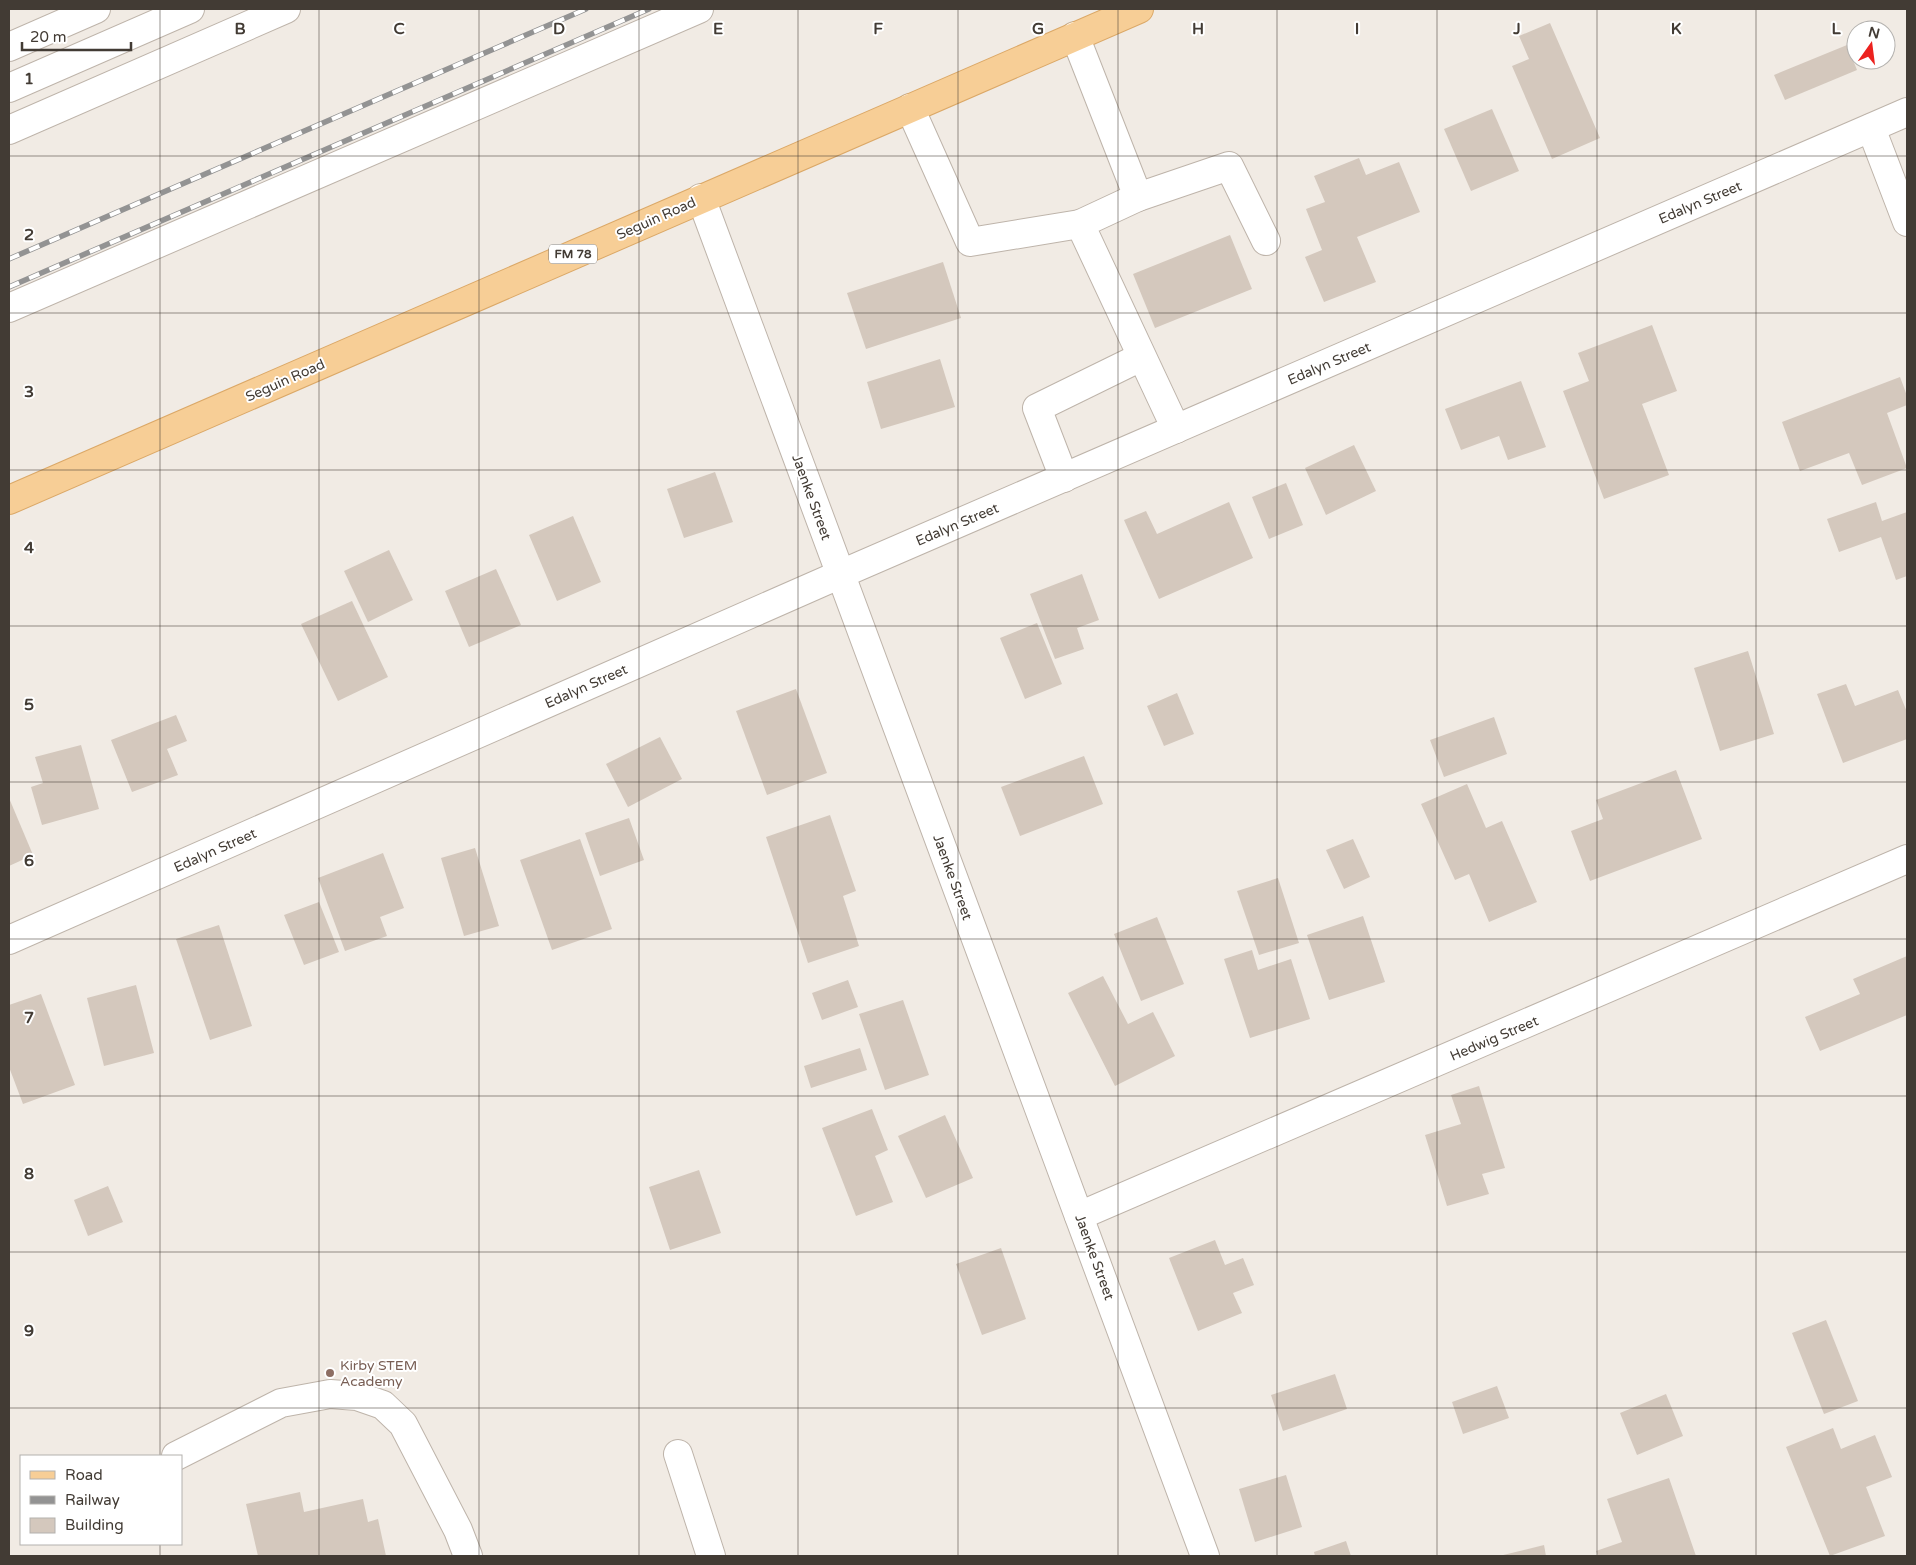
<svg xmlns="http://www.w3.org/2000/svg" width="1916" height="1565" font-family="'Varela Round',sans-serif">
<rect width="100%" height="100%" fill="#f1ebe4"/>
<g fill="#d4c8bd">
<path d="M 1550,23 L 1600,138 L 1552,159 L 1512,66 L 1529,59 L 1519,36 Z"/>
<path d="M 1847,45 L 1857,70 L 1785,100 L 1774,75 Z"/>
<path d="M 1492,109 L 1519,171 L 1471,191 L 1444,129 Z"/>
<path d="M 1359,158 L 1366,175 L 1399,162 L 1420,212 L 1357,237 L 1376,282 L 1324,302 L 1305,257 L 1322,250 L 1306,209 L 1325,202 L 1314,176 Z"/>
<path d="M 1230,235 L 1252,289 L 1155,328 L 1133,274 Z"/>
<path d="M 943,262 L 961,318 L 866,349 L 847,293 Z"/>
<path d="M 1652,325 L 1677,391 L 1642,404 L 1669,475 L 1604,499 L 1563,391 L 1589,381 L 1578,353 Z"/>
<path d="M 940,359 L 955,407 L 881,429 L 867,382 Z"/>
<path d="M 1900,377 L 1907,396 L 1907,405 L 1887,413 L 1907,468 L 1862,485 L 1849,453 L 1800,471 L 1782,422 Z"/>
<path d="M 1521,381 L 1546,447 L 1508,460 L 1499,436 L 1461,450 L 1445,409 Z"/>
<path d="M 1354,445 L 1376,491 L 1326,515 L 1305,468 Z"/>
<path d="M 715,472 L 733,522 L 684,538 L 667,489 Z"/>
<path d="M 1286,483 L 1303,525 L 1269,539 L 1252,497 Z"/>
<path d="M 1229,502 L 1253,558 L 1159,599 L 1124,520 L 1146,511 L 1157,534 Z"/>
<path d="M 1876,502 L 1882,521 L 1907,512 L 1907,576 L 1896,580 L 1881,537 L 1839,552 L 1827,519 Z"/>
<path d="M 573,516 L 601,582 L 557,601 L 529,535 Z"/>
<path d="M 389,550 L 413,600 L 368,622 L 344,571 Z"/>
<path d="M 496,569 L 521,625 L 469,647 L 445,591 Z"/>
<path d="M 1082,574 L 1099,620 L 1077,628 L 1084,649 L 1055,659 L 1030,594 Z"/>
<path d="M 352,601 L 388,677 L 338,701 L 301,624 Z"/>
<path d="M 1037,623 L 1062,684 L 1025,699 L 1000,638 Z"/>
<path d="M 1748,651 L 1774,734 L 1720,751 L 1694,668 Z"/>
<path d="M 1846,684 L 1855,706 L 1898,690 L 1907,712 L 1907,739 L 1843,763 L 1817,694 Z"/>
<path d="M 796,689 L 827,773 L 767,795 L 736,711 Z"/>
<path d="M 1177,693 L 1194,734 L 1164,746 L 1147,706 Z"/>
<path d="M 176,715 L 187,741 L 167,749 L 178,775 L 132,792 L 111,740 Z"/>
<path d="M 1494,717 L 1507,754 L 1444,777 L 1430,740 Z"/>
<path d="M 660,737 L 682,779 L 628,807 L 606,764 Z"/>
<path d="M 81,745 L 99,809 L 42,825 L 31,787 L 43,783 L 35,757 Z"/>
<path d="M 1084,756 L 1103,804 L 1020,836 L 1001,787 Z"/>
<path d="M 1676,770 L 1702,839 L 1590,881 L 1571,831 L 1603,819 L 1596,800 Z"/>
<path d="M 1467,784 L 1486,828 L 1502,821 L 1537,902 L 1489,922 L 1469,874 L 1455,880 L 1421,804 Z"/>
<path d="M 9,798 L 33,855 L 9,866 Z"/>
<path d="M 830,815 L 856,891 L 843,896 L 859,946 L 808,963 L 766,837 Z"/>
<path d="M 629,818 L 644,860 L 600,876 L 585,833 Z"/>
<path d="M 580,839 L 612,929 L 552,950 L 520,860 Z"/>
<path d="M 1353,839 L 1370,877 L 1344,889 L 1326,850 Z"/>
<path d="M 475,848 L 499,926 L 464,936 L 441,858 Z"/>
<path d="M 383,853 L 404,908 L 380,917 L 387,936 L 345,951 L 318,878 Z"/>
<path d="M 1278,878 L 1299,943 L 1259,955 L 1237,891 Z"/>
<path d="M 319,902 L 339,952 L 304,965 L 284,915 Z"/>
<path d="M 1363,916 L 1385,982 L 1329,1000 L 1307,935 Z"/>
<path d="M 1157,917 L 1184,984 L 1141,1001 L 1114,934 Z"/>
<path d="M 219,925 L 252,1026 L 210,1040 L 176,939 Z"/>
<path d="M 1252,950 L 1258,970 L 1291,959 L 1310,1019 L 1250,1038 L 1224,959 Z"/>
<path d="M 1907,956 L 1907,1015 L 1820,1051 L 1805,1017 L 1860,994 L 1853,979 Z"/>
<path d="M 1103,976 L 1128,1024 L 1153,1012 L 1175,1056 L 1115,1086 L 1068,993 Z"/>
<path d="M 848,980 L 858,1007 L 822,1020 L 812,993 Z"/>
<path d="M 136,985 L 154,1053 L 104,1066 L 87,998 Z"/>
<path d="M 41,994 L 75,1085 L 23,1104 L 9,1067 L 9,1005 Z"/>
<path d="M 903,1000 L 929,1075 L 885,1090 L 859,1014 Z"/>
<path d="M 860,1048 L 867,1070 L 811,1088 L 804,1066 Z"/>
<path d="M 1479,1086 L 1505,1168 L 1482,1174 L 1489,1194 L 1447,1206 L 1425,1135 L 1461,1124 L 1451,1095 Z"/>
<path d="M 872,1109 L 888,1150 L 875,1156 L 893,1202 L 856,1216 L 822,1128 Z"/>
<path d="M 945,1115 L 973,1178 L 926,1198 L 898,1136 Z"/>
<path d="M 699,1170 L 721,1233 L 670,1250 L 649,1187 Z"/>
<path d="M 108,1186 L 123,1222 L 88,1236 L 74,1200 Z"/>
<path d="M 1215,1240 L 1225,1265 L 1243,1258 L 1254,1285 L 1233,1293 L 1242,1313 L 1198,1331 L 1169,1258 Z"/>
<path d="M 1001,1248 L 1026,1319 L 982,1335 L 956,1264 Z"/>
<path d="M 1826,1320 L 1858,1401 L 1824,1414 L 1792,1333 Z"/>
<path d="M 1335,1374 L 1347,1409 L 1283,1431 L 1271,1395 Z"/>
<path d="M 1497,1386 L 1509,1418 L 1463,1434 L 1452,1402 Z"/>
<path d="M 1666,1394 L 1683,1436 L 1637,1455 L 1620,1413 Z"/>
<path d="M 1833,1428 L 1841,1449 L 1875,1435 L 1892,1477 L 1866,1487 L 1885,1536 L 1830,1556 L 1786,1447 Z"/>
<path d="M 1286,1475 L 1302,1527 L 1255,1542 L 1239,1489 Z"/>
<path d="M 1669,1478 L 1696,1556 L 1598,1556 L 1596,1551 L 1622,1542 L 1607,1499 Z"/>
<path d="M 300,1492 L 304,1512 L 363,1499 L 368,1522 L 378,1519 L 386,1556 L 258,1556 L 246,1504 Z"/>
<path d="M 1346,1541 L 1351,1556 L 1315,1556 L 1314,1552 Z"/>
<path d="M 1544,1545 L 1546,1556 L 1499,1556 Z"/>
</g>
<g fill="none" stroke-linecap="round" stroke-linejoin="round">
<defs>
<g id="minor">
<path d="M 1075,36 L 1138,197 L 1080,224 L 1176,429"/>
<path d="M 9,47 L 96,9"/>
<path d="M 9,88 L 190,9"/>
<path d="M 910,108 L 970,242 L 1080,224"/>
<path d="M 1871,128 L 1907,222"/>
<path d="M 9,130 L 286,9"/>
<path d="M 1138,197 L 1229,166 L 1266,241"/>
<path d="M 701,198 L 1205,1556"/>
<path d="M 9,308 L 699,9"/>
<path d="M 1064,478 L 1037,408 L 1141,357"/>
<path d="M 9,940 L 841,574 L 1907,112"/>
<path d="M 1079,1216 L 1907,859"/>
<path d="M 678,1454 L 711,1556"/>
<path d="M 176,1456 L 281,1403 L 330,1394 L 357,1396 L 383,1405 L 403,1424 L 458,1530 L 468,1556"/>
</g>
<path id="major" d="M 9,500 L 1139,9"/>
</defs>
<use href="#minor" stroke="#beb4aa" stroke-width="30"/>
<use href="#major" stroke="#dba867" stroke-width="30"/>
<use href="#minor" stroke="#fff" stroke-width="28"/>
<use href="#major" stroke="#f7ce96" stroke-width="28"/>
<defs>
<g id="rail">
<path d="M 9,259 L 586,9"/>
<path d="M 9,287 L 649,9"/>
</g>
</defs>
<use href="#rail" stroke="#939393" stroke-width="5.5"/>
<use href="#rail" stroke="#fff" stroke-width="4" stroke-dasharray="11" stroke-linecap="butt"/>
</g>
<path fill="none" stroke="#423b34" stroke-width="1" stroke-opacity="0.55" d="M 160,9 L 160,1456M 319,9 L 319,1556M 479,9 L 479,1556M 639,9 L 639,1556M 798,9 L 798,1556M 958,9 L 958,1556M 1118,9 L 1118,1556M 1277,9 L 1277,1556M 1437,9 L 1437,1556M 1597,9 L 1597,1556M 1756,9 L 1756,1556M 9,156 L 1907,156M 9,313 L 1907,313M 9,470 L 1907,470M 9,626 L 1907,626M 9,782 L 1907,782M 9,939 L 1907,939M 9,1096 L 1907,1096M 9,1252 L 1907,1252M 9,1408 L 1907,1408M 160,1544 L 160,1556"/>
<circle fill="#8d6e63" stroke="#fff" stroke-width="2" cx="330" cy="1373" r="5"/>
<g text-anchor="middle" stroke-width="4" stroke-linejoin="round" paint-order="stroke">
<rect fill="#fff" stroke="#7b7671" stroke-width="1" x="549" y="244.5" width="48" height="19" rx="4"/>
<g font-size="12" font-weight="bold" fill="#423b34">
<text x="573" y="258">FM 78</text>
</g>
<g font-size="14" fill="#423b34" stroke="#fff">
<text transform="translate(1700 202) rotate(-23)" y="5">Edalyn Street</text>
<text transform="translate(656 218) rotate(-24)" y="5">Seguin Road</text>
<text transform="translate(1329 363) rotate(-23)" y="5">Edalyn Street</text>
<text transform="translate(285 380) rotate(-24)" y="5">Seguin Road</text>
<text transform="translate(812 497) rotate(70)" y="5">Jaenke Street</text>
<text transform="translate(957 524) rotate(-23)" y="5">Edalyn Street</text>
<text transform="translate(586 686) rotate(-24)" y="5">Edalyn Street</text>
<text transform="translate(215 850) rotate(-24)" y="5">Edalyn Street</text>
<text transform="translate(953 877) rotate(70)" y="5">Jaenke Street</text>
<text transform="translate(1494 1038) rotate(-23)" y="5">Hedwig Street</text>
<text transform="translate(1095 1257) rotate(70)" y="5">Jaenke Street</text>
</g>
<g font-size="14" fill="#785e54" stroke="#fff" text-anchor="start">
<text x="340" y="1370">Kirby STEM<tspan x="340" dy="16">Academy</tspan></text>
</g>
</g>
<g font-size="16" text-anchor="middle" font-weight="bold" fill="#423b34" stroke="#fff" stroke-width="4" stroke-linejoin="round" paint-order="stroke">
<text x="240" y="34">B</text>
<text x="399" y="34">C</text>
<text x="559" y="34">D</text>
<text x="718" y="34">E</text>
<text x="878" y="34">F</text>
<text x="1038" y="34">G</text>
<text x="1198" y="34">H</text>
<text x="1357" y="34">I</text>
<text x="1517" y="34">J</text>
<text x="1676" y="34">K</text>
<text x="1836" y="34">L</text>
<text x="29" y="84">1</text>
<text x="29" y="240">2</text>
<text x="29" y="397">3</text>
<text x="29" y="553">4</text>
<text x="29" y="710">5</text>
<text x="29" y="866">6</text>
<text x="29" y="1023">7</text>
<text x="29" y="1179">8</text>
<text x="29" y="1336">9</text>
</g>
<rect width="1916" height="1565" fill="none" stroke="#423b34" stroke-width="20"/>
<rect x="20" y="1455" width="162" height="90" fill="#ffffff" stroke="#b3b1ae"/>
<rect x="30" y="1471" width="25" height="8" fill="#f7ce96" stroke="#b3b1ae"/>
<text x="65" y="1480" font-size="15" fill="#423b34">Road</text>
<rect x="30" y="1496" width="25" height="8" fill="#939393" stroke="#b3b1ae"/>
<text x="65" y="1505" font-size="15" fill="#423b34">Railway</text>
<rect x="30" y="1518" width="25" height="15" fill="#d4c8bd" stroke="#b3b1ae"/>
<text x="65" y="1530" font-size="15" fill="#423b34">Building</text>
<g transform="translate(1871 45) rotate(14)"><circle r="24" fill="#ffffff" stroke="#b3b1ae"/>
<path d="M0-4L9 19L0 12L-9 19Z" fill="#ec221f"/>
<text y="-8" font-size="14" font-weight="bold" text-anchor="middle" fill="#423b34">N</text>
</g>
<path d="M22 42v8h109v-8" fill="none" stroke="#423b34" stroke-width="2.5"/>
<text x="30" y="42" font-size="15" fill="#423b34" stroke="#ffffff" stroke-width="4" paint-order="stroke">20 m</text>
</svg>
